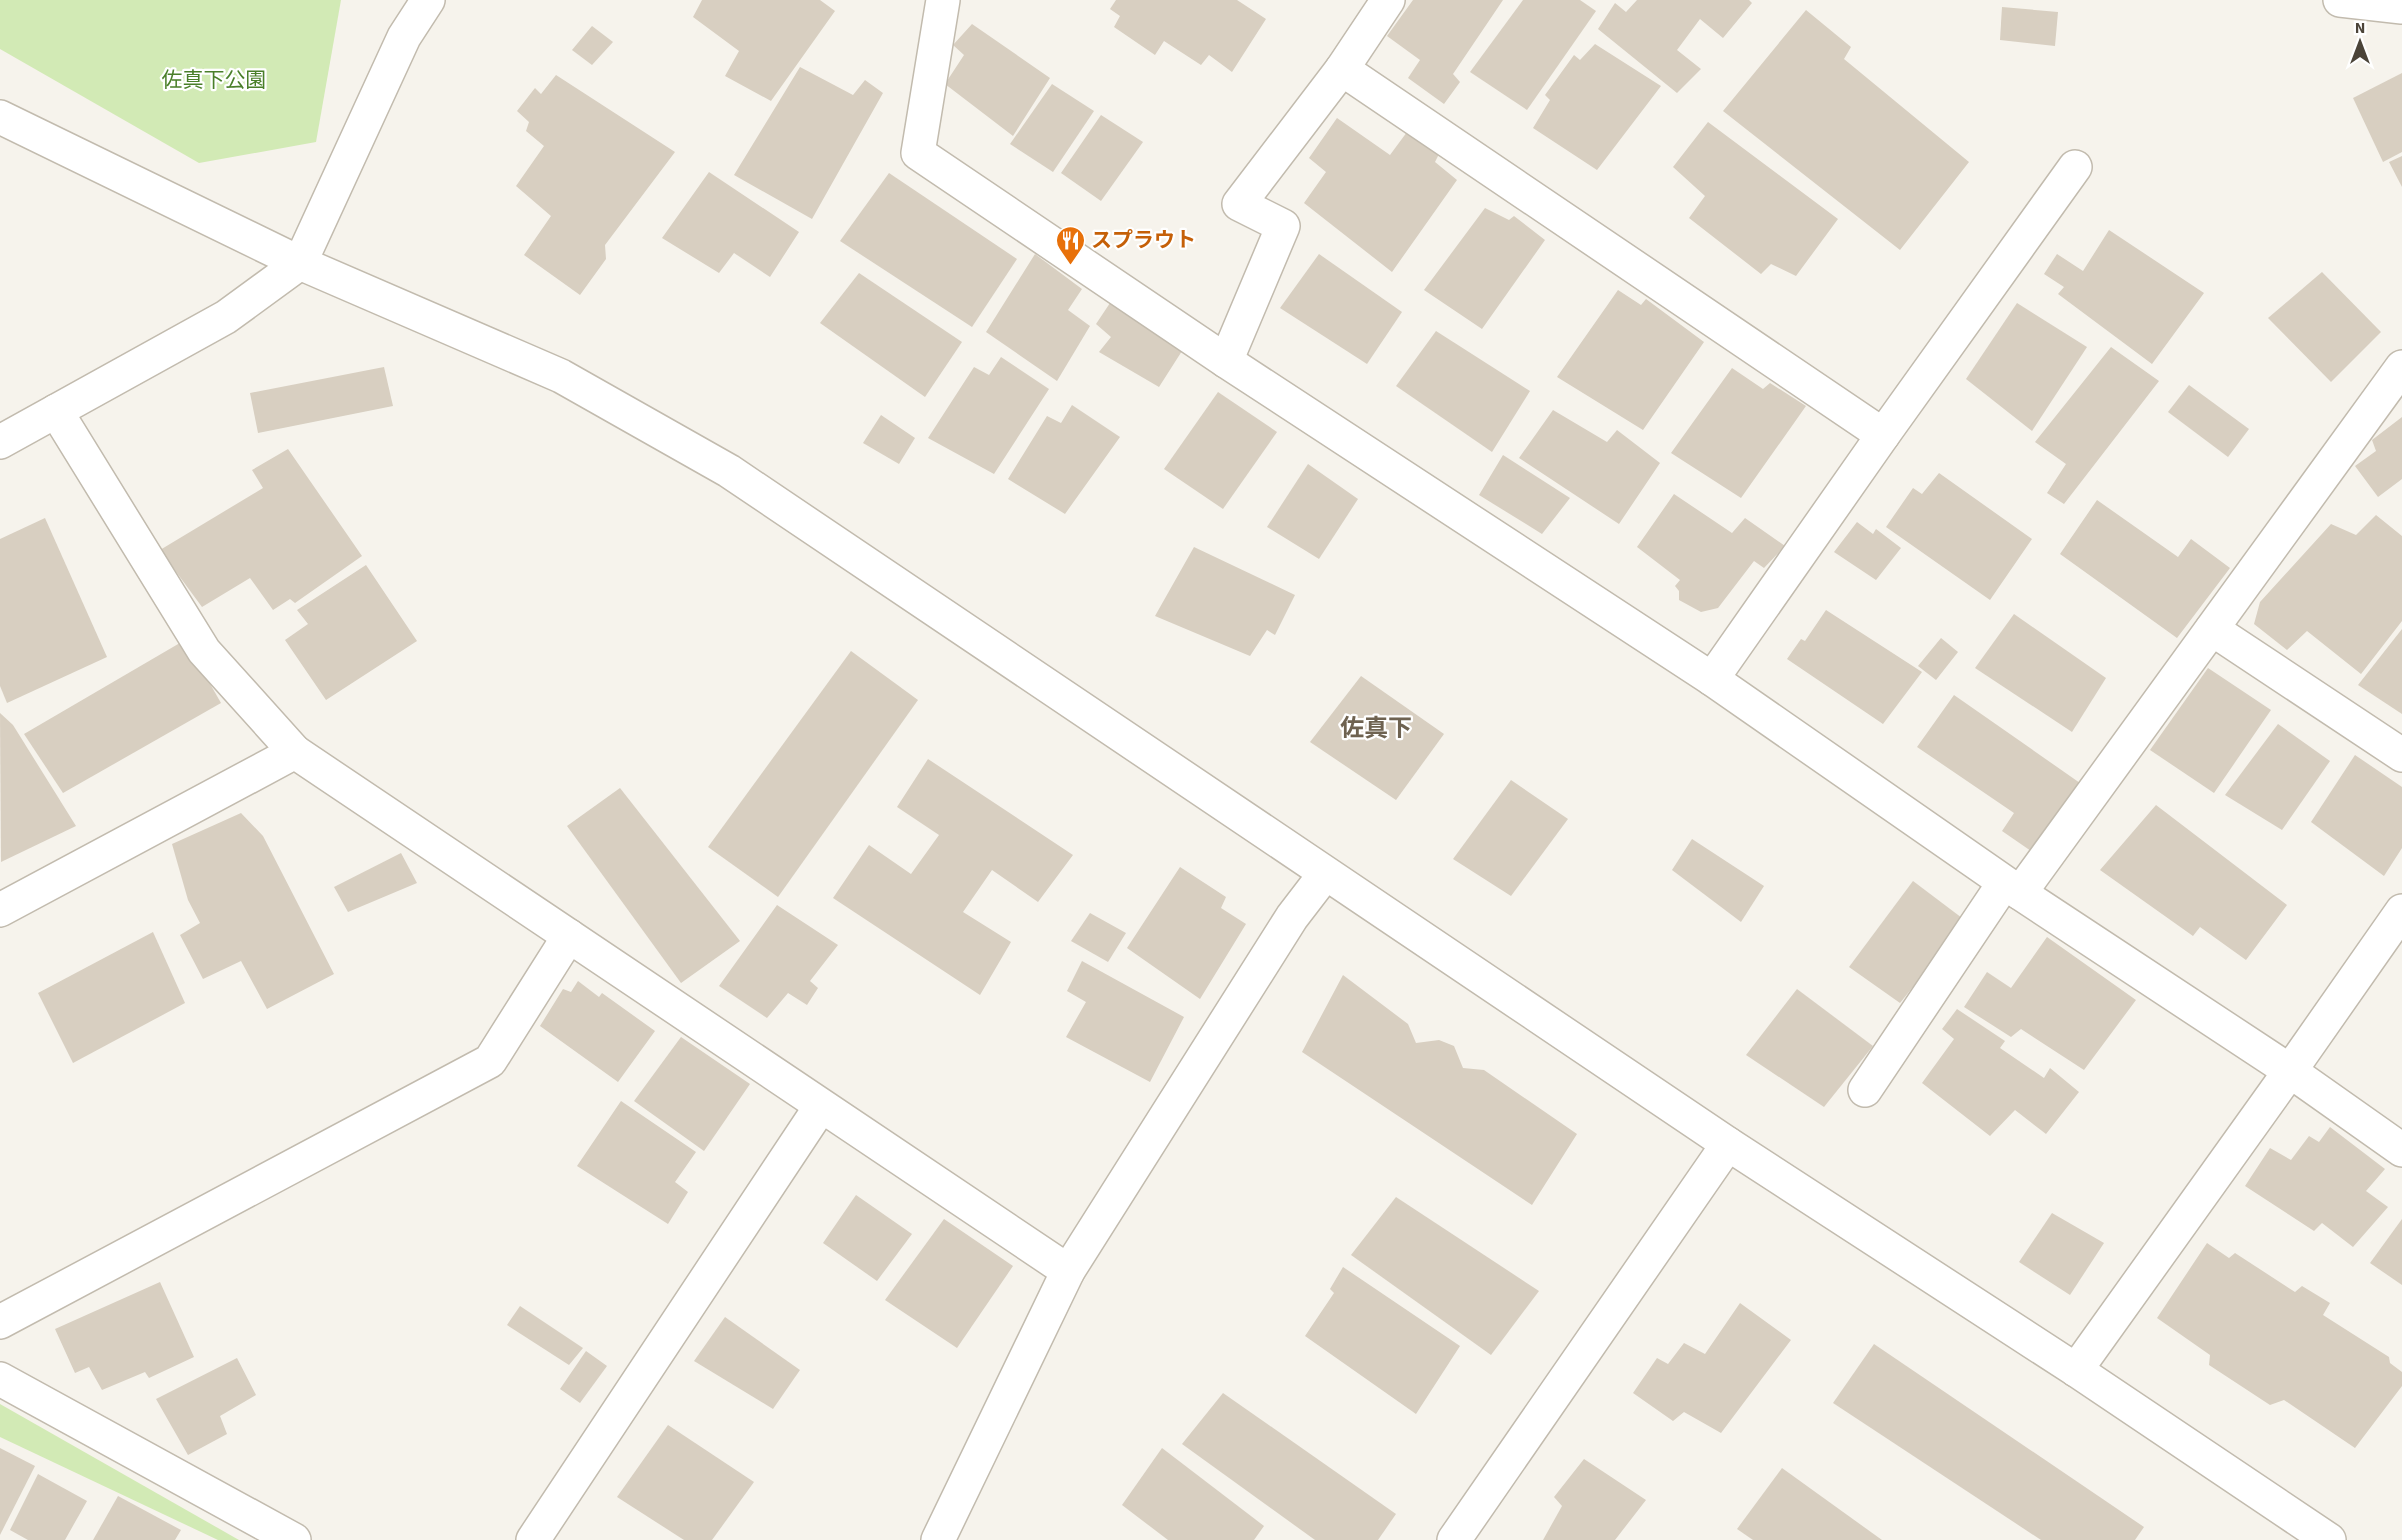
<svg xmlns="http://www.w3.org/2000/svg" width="2402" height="1540" font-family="'Source Sans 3','Noto Sans JP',sans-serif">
<rect width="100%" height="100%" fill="#f6f3ec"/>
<g fill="#d2eab5">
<path d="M 0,0 L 341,0 L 316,142 L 199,163 L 0,49 Z"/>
<path d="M 0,1404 L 239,1540 L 218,1540 L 0,1437 Z"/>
</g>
<g fill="#d8cfc1">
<path d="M 702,0 L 820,0 L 835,11 L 771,101 L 725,76 L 739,51 L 693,17 Z"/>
<path d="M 1116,0 L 1237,0 L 1266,19 L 1232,72 L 1209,55 L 1201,65 L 1164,41 L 1155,55 L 1114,27 L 1120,16 L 1110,9 Z"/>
<path d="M 1413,0 L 1503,0 L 1453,74 L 1460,82 L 1444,104 L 1408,78 L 1420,60 L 1387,36 Z"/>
<path d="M 1523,0 L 1580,0 L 1596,11 L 1527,110 L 1470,72 Z"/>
<path d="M 1637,0 L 1749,0 L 1752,3 L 1723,38 L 1700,19 L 1677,50 L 1701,69 L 1677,93 L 1598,29 L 1615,3 L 1626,12 Z"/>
<path d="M 2002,7 L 2058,12 L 2055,46 L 2000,40 Z"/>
<path d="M 1806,10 L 1851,47 L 1844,59 L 1969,162 L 1900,250 L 1723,111 Z"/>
<path d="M 972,24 L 1050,78 L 1013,136 L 945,84 L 964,55 L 953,45 Z"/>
<path d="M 592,26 L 613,42 L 592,65 L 572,50 Z"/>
<path d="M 1595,44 L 1661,86 L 1597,170 L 1533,128 L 1550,100 L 1545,95 L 1574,55 L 1580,60 Z"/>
<path d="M 800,67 L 853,95 L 865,80 L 883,93 L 812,219 L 734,175 Z"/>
<path d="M 2402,73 L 2402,152 L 2383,162 L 2353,98 Z"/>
<path d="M 556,75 L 675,152 L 605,245 L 606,259 L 580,295 L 524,255 L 551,216 L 516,186 L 544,146 L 526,131 L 529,122 L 517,111 L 535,88 L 541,94 Z"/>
<path d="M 1052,84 L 1094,111 L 1053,172 L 1010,144 Z"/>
<path d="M 1101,115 L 1143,142 L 1101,201 L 1061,173 Z"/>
<path d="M 1337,118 L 1390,155 L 1407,132 L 1439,154 L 1435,162 L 1457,180 L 1392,272 L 1304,203 L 1326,172 L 1309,158 Z"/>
<path d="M 1708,122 L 1838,219 L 1796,276 L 1771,264 L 1761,274 L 1689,218 L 1705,196 L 1673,167 Z"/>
<path d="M 2402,156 L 2402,187 L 2389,162 Z"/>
<path d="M 709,172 L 799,232 L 770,277 L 734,253 L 719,273 L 662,238 Z"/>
<path d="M 889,173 L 1017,259 L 972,327 L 840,241 Z"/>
<path d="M 1485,208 L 1509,220 L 1514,216 L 1545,240 L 1482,329 L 1424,290 Z"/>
<path d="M 2109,230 L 2204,293 L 2152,364 L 2058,294 L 2064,287 L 2044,274 L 2057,254 L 2083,271 Z"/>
<path d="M 1035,254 L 1082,289 L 1068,310 L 1090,326 L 1057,381 L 986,332 Z"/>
<path d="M 1319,254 L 1402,312 L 1367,364 L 1280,308 Z"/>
<path d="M 2322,272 L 2381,332 L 2331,382 L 2268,318 Z"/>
<path d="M 859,273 L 962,342 L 925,397 L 820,323 Z"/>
<path d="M 1618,290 L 1641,305 L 1646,299 L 1704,342 L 1643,430 L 1557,377 Z"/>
<path d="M 1110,303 L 1182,351 L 1159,387 L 1099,352 L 1111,337 L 1096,324 Z"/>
<path d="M 2017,303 L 2087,347 L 2032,431 L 1966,379 Z"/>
<path d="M 1436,331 L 1530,391 L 1492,452 L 1396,386 Z"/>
<path d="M 2111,347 L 2159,381 L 2064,504 L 2047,493 L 2066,464 L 2035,442 Z"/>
<path d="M 1001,357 L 1049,389 L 994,474 L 928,438 L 974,367 L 989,375 Z"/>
<path d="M 384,367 L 393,406 L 258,433 L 250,393 Z"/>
<path d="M 1732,368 L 1763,389 L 1770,383 L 1806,406 L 1741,498 L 1671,453 Z"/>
<path d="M 2189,385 L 2249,429 L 2228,457 L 2168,412 Z"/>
<path d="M 1218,392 L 1277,432 L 1223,509 L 1164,469 Z"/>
<path d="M 1072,405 L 1120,437 L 1065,514 L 1008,479 L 1047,416 L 1061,423 Z"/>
<path d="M 1553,410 L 1607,442 L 1617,430 L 1660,463 L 1619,524 L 1519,458 Z"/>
<path d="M 881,415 L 915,438 L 899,464 L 863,443 Z"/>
<path d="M 2402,417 L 2402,479 L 2378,497 L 2355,466 L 2376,451 L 2372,440 Z"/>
<path d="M 288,449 L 362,556 L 295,603 L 290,599 L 273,610 L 250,578 L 202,607 L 160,550 L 263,488 L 252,470 Z"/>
<path d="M 1503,455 L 1570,498 L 1542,534 L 1479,495 Z"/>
<path d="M 1308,464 L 1358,499 L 1319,559 L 1267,527 Z"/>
<path d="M 1939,473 L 2032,539 L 1990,600 L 1886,527 L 1913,488 L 1922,494 Z"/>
<path d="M 1674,494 L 1732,533 L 1745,518 L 1785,546 L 1764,568 L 1754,561 L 1718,608 L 1701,612 L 1679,600 L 1679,591 L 1675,586 L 1680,580 L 1637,547 Z"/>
<path d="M 2097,500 L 2178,557 L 2191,539 L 2230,568 L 2177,638 L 2060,554 Z"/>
<path d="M 2376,515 L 2402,536 L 2402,621 L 2361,674 L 2307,631 L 2287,650 L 2254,624 L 2260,602 L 2331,524 L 2356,535 Z"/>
<path d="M 45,518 L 107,657 L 7,703 L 0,686 L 0,539 Z"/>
<path d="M 1857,522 L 1873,534 L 1876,529 L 1901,548 L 1876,580 L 1834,552 Z"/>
<path d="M 1194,547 L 1295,595 L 1275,635 L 1267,630 L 1250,656 L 1155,616 Z"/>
<path d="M 366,565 L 417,641 L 326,700 L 285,640 L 308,624 L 297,610 Z"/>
<path d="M 1826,610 L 1922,672 L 1883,724 L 1787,659 L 1801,639 L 1805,641 Z"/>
<path d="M 2014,614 L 2106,678 L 2072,732 L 1975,668 Z"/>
<path d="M 2402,629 L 2402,714 L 2358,685 Z"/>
<path d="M 1941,638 L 1958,652 L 1936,680 L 1918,666 Z"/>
<path d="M 185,640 L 221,703 L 63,793 L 24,734 Z"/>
<path d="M 851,651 L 918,700 L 778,897 L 708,847 Z"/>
<path d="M 2208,668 L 2271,710 L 2214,793 L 2150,750 Z"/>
<path d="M 1361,676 L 1444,734 L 1396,800 L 1310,742 Z"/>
<path d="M 1954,695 L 2080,783 L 2031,851 L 2002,831 L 2014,813 L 1917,747 Z"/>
<path d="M 0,713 L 13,725 L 76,826 L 1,862 Z"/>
<path d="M 2278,724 L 2330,761 L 2282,830 L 2225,795 Z"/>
<path d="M 2355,755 L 2402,787 L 2402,848 L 2384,876 L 2311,822 Z"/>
<path d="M 928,759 L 1073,855 L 1038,902 L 992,870 L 963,912 L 1011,942 L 980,995 L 833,898 L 869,845 L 911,874 L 939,835 L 897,807 Z"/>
<path d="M 1511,780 L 1568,819 L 1511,896 L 1453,859 Z"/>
<path d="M 620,788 L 740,941 L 681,983 L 567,826 Z"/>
<path d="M 2156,805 L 2287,905 L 2246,960 L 2200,927 L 2193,936 L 2100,870 Z"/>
<path d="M 241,813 L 263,836 L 334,974 L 267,1009 L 241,961 L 203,979 L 180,935 L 200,923 L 188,900 L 172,844 Z"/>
<path d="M 1692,839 L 1764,886 L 1741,922 L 1672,870 Z"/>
<path d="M 401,853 L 417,883 L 348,912 L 334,887 Z"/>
<path d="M 1180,867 L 1226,897 L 1221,908 L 1246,924 L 1200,999 L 1127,948 Z"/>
<path d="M 1913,881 L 1966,921 L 1900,1003 L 1849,967 Z"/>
<path d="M 777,905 L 838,945 L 810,981 L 818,988 L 807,1005 L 788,993 L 767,1018 L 719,986 Z"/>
<path d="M 1090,913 L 1126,933 L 1108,962 L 1071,941 Z"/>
<path d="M 153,932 L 185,1003 L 73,1063 L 38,993 Z"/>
<path d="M 2047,937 L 2136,1000 L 2084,1070 L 2021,1029 L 2011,1037 L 1964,1007 L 1987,972 L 2011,988 Z"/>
<path d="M 1082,961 L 1184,1017 L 1150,1082 L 1066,1037 L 1086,1002 L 1067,991 Z"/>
<path d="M 1343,975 L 1408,1024 L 1416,1043 L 1439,1040 L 1454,1046 L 1463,1068 L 1484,1070 L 1577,1134 L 1532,1205 L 1302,1052 Z"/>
<path d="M 578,981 L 599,997 L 602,993 L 655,1031 L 618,1082 L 540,1026 L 563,989 L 571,992 Z"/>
<path d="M 1797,989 L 1873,1046 L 1824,1107 L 1746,1055 Z"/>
<path d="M 1957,1009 L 2005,1041 L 2000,1048 L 2044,1078 L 2050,1068 L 2079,1092 L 2046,1134 L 2015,1110 L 1990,1136 L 1922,1083 L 1954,1039 L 1942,1029 Z"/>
<path d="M 681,1037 L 750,1084 L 704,1151 L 634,1101 Z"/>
<path d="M 621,1101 L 696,1152 L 675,1182 L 688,1192 L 668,1224 L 577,1166 Z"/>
<path d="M 2330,1127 L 2385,1169 L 2366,1191 L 2388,1207 L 2353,1247 L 2322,1223 L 2314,1231 L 2245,1186 L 2270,1148 L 2291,1160 L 2309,1136 L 2319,1142 Z"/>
<path d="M 856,1195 L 912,1234 L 877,1281 L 823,1243 Z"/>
<path d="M 1396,1197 L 1539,1291 L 1491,1355 L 1351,1255 Z"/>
<path d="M 2052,1213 L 2104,1243 L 2070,1295 L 2019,1262 Z"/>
<path d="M 944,1219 L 1013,1266 L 957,1348 L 885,1300 Z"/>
<path d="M 2402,1219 L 2402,1285 L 2370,1263 Z"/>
<path d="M 2207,1243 L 2229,1258 L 2235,1253 L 2295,1292 L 2302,1286 L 2330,1303 L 2323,1315 L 2389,1357 L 2390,1363 L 2402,1372 L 2402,1386 L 2355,1448 L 2284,1400 L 2270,1405 L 2209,1365 L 2210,1355 L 2157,1318 Z"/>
<path d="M 1343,1267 L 1460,1346 L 1416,1414 L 1305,1336 L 1334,1293 L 1330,1289 Z"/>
<path d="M 160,1282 L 194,1357 L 149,1378 L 145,1372 L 102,1390 L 89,1367 L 75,1373 L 55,1329 Z"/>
<path d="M 1740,1303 L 1791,1340 L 1721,1433 L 1684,1412 L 1673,1421 L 1633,1393 L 1657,1358 L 1668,1364 L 1684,1343 L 1705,1354 Z"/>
<path d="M 520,1306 L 583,1348 L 569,1365 L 507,1325 Z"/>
<path d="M 725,1317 L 800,1370 L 773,1409 L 694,1361 Z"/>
<path d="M 1874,1344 L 2144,1527 L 2135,1540 L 2041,1540 L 1833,1403 Z"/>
<path d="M 586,1351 L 607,1366 L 580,1403 L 560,1389 Z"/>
<path d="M 237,1358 L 256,1395 L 220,1416 L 227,1434 L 188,1455 L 156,1399 Z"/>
<path d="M 1223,1393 L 1396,1514 L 1378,1540 L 1315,1540 L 1182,1444 Z"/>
<path d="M 668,1425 L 754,1482 L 712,1540 L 684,1540 L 617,1497 Z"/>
<path d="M 0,1448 L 35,1466 L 0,1535 Z"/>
<path d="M 1162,1448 L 1264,1526 L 1254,1540 L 1168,1540 L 1122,1505 Z"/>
<path d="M 1584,1459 L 1646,1500 L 1615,1540 L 1543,1540 L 1562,1506 L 1554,1497 Z"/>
<path d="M 1782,1468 L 1882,1540 L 1753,1540 L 1737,1529 Z"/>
<path d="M 38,1474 L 87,1501 L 65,1540 L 28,1540 L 10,1530 Z"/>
<path d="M 118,1496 L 181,1530 L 175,1540 L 93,1540 Z"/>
</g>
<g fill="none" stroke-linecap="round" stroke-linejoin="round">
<defs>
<g id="minor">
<path d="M 943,0 L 918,153 L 1226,361 L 1712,679 L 2020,893 L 2290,1071 L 2402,911"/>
<path d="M 2340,0 L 2402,7"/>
<path d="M 1342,69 L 1388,0"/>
<path d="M 0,117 L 300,263 L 561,376 L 729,471 L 1728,1144 L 2076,1370 L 2329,1540"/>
<path d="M 1226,361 L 1283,226 L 1239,204 L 1342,69 L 1883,435"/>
<path d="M 56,411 L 204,651 L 295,752"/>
<path d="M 0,442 L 226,317 L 300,263 L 404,37 L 428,0"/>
<path d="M 2212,629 L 2402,755"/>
<path d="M 1712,679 L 1883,435 L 2075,167"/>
<path d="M 2020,893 L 2402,367"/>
<path d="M 0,910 L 295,752 L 1068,1271"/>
<path d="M 1865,1090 L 2004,883"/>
<path d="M 0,1322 L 490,1061 L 569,936"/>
<path d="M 2076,1370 L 2290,1071 L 2402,1150"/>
<path d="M 0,1379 L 294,1540"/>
<path d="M 533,1540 L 821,1106"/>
<path d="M 938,1540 L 1068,1271 L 1292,917 L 1325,874"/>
<path d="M 1454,1540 L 1728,1144"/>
</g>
</defs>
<use href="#minor" stroke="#c2bbae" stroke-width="36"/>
<use href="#minor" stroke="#fff" stroke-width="33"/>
</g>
<defs>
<symbol id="restaurant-pin" viewBox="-11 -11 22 30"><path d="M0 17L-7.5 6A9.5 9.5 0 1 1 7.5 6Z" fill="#e8710a" stroke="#fff"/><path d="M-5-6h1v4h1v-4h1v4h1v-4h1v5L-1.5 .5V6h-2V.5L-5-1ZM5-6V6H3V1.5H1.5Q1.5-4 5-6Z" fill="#fff"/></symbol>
</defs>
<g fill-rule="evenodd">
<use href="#restaurant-pin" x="1054" y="224" width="33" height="45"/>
</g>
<g text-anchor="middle" stroke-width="4.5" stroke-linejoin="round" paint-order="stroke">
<g font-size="21" fill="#4a7f2a" stroke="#fff">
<text x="214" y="87">佐真下公園</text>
</g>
<g font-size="21" font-weight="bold" fill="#c56008" stroke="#fff" text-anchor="start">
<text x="1091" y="247">スプラウト</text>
</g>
<g font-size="24" font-weight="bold" fill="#6e6250" stroke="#fff">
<text x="1376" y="736">佐真下</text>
</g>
</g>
<g transform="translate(2360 42)" stroke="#ffffff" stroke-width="4.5" paint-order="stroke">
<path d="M0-4.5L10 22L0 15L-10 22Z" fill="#4b4439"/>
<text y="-9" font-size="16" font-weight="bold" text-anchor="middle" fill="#4b4439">N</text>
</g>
</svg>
